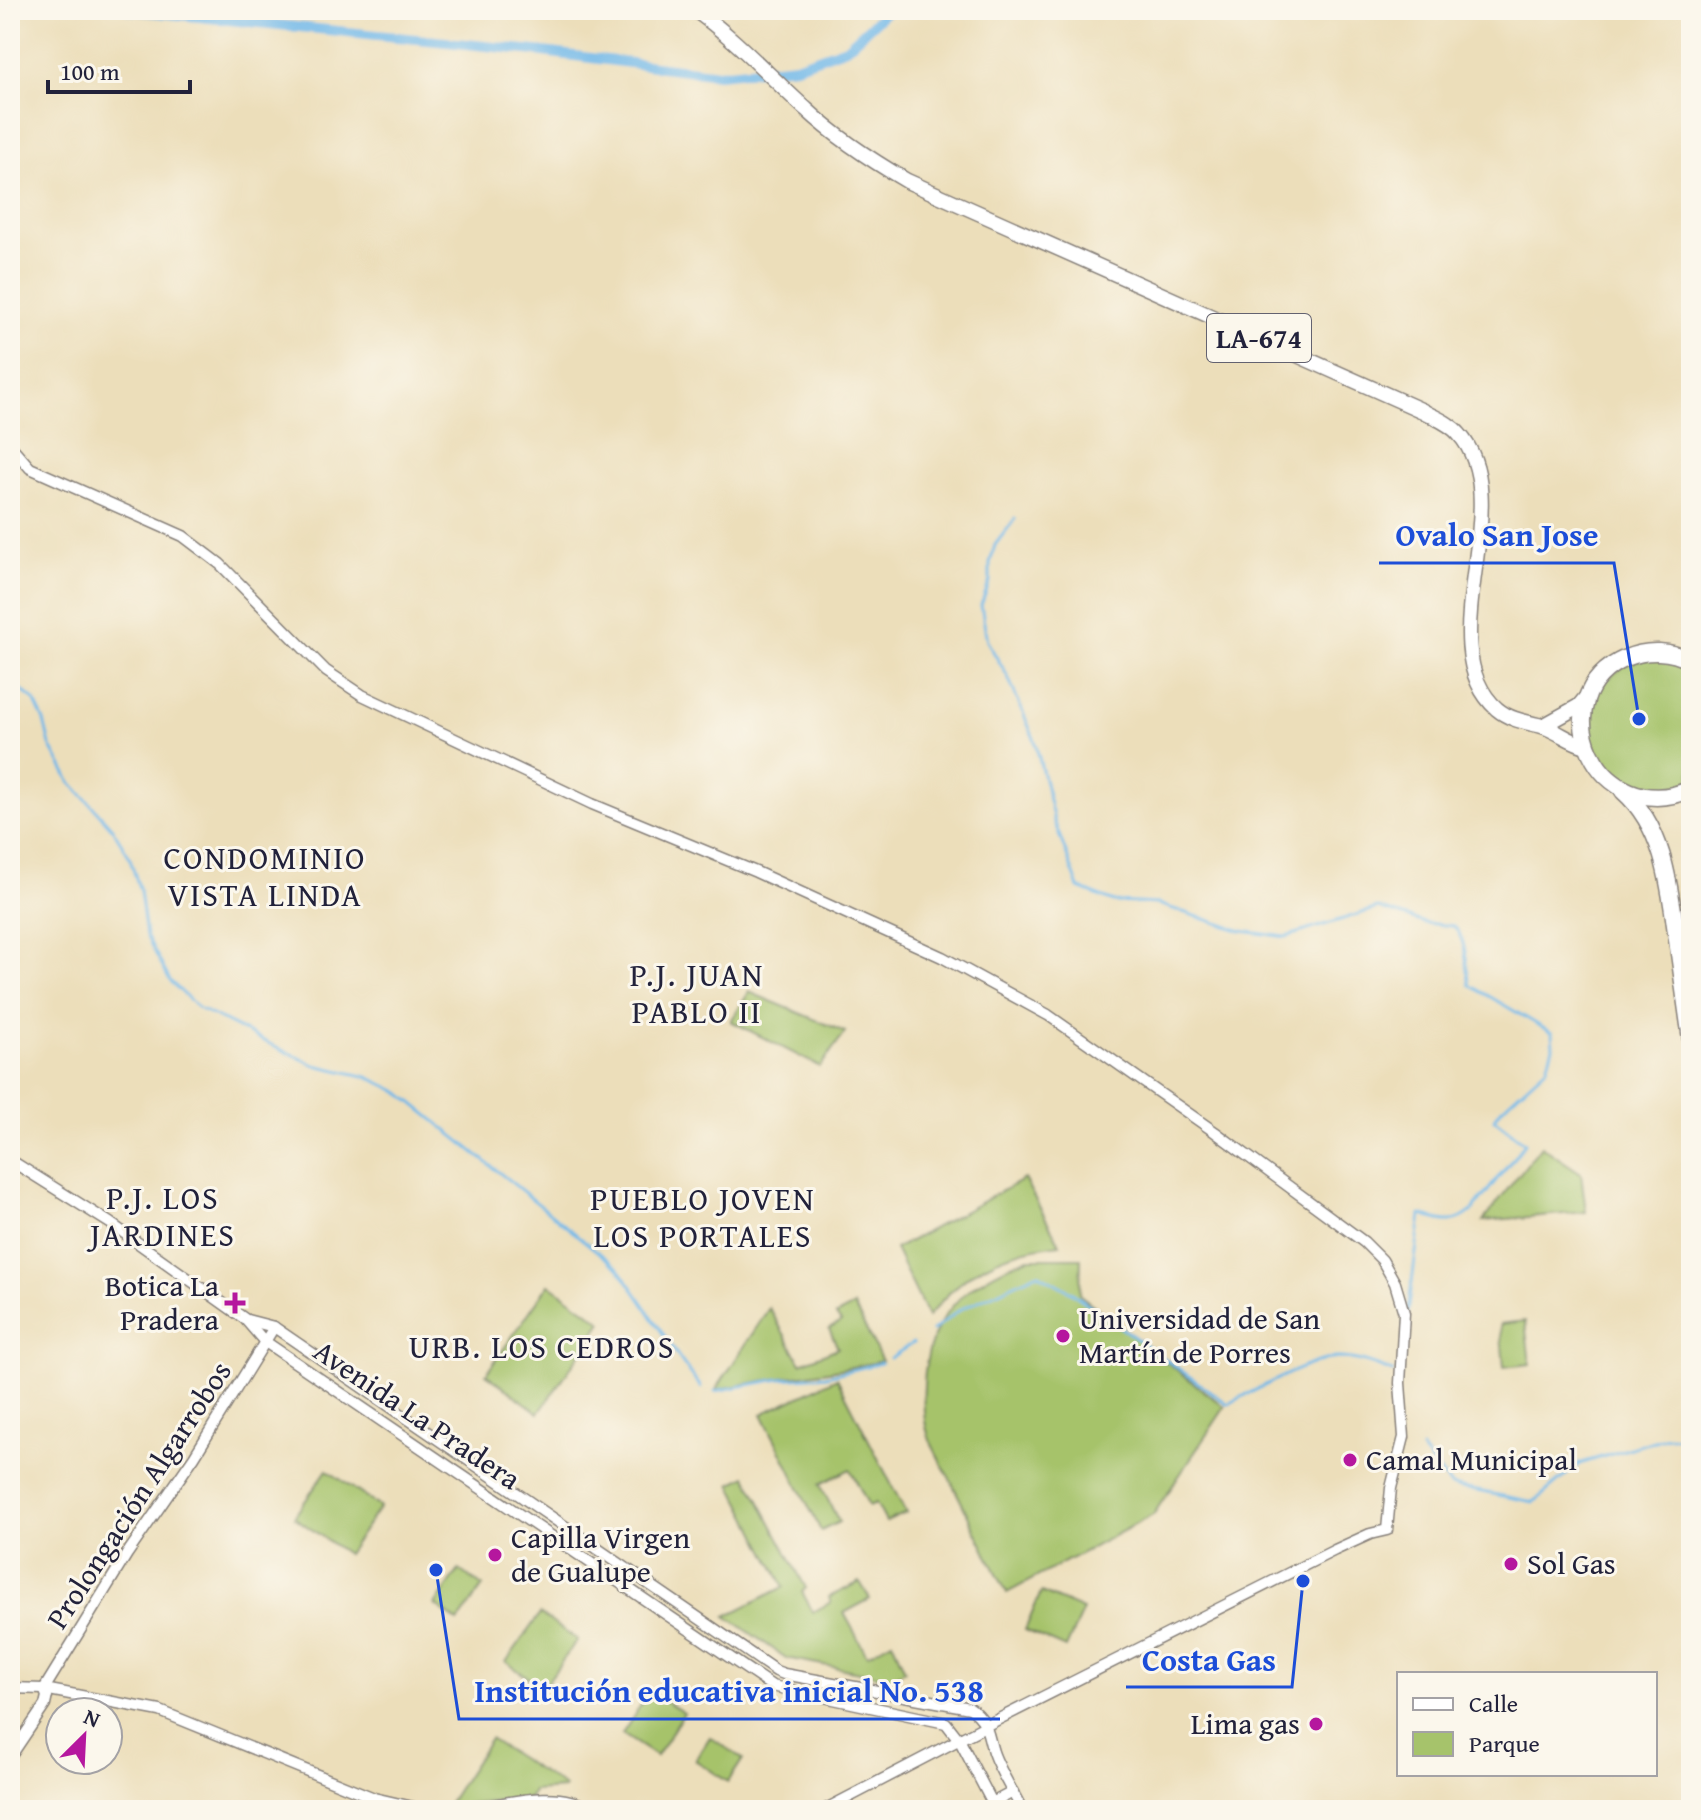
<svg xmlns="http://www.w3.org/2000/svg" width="1701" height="1820" font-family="'Gentium Book Plus',serif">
<rect width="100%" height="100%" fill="#fbf7ec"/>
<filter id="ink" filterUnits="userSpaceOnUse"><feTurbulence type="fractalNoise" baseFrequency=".0125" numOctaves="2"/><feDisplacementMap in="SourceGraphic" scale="16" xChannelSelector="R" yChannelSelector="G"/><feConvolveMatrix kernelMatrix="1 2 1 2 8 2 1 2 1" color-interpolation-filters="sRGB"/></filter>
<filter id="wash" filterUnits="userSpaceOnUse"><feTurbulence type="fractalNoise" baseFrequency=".006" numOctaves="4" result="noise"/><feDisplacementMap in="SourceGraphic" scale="32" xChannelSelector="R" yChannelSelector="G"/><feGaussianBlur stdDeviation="1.8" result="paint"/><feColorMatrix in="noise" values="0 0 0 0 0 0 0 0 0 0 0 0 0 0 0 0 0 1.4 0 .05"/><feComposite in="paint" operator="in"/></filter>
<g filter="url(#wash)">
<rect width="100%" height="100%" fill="#ecdeba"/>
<g fill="#a6c36b" stroke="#647253" stroke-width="2">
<path d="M 1670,657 L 1691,665 L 1691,784 L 1645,792 L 1600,765 L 1587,726 L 1598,687 L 1629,661 Z"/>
<path d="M 749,992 L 845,1032 L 820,1067 L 731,1021 Z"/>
<path d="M 1541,1146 L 1581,1173 L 1586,1212 L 1483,1221 Z"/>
<path d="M 1024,1179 L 1060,1244 C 1000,1251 965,1270 928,1317 L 895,1249 Z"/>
<path d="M 1029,1258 L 1081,1258 L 1080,1295 L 1225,1407 L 1153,1515 L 1007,1593 C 988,1556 970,1520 952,1483 C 944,1467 933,1450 928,1434 C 923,1418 923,1400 924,1385 C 926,1316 968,1280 1029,1258 Z"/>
<path d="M 549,1284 L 602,1322 L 539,1413 L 486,1374 Z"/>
<path d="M 854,1306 L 882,1361 C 827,1374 771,1377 716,1390 L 769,1308 L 801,1363 L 838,1348 L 829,1329 L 841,1322 L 836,1315 Z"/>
<path d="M 1525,1321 L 1530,1364 L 1504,1367 L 1500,1324 Z"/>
<path d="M 837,1378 L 906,1513 L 886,1522 L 876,1503 L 869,1506 L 850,1469 L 820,1484 L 839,1522 L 821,1531 L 762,1414 Z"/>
<path d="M 327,1470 L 380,1507 L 347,1554 L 294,1517 Z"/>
<path d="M 746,1476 L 806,1588 L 802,1592 L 813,1612 L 831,1602 L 829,1597 L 860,1582 L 870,1599 L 844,1613 L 867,1655 L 892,1641 L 905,1670 L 891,1678 L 786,1658 L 726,1616 L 784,1587 L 731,1484 Z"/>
<path d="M 459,1570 L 483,1586 L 458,1622 L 435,1605 Z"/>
<path d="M 1041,1592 L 1083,1610 L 1066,1648 L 1025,1630 Z"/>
<path d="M 540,1614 L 577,1640 L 543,1688 L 506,1662 Z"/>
<path d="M 650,1691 L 684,1713 L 656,1756 L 622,1734 Z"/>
<path d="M 710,1737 L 743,1759 L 728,1782 L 695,1760 Z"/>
<path d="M 490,1739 L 565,1787 L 564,1789 L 533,1791 L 530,1798 L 446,1807 Z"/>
</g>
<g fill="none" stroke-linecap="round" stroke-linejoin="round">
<g stroke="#71b8e8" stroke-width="3">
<path d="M 1015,519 L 995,545 L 990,563 L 990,581 L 981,605 L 987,641 L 1008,677 L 1035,741 L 1054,821 L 1079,888 L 1114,902 L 1158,904 L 1242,931 L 1286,937 L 1378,908 L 1425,923 L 1454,926 C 1468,944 1465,962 1470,985 L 1552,1033 L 1553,1047 L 1547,1067 L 1502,1108 L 1494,1119 L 1525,1143 L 1473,1210 C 1454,1227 1443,1221 1421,1215 L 1408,1312"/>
<path d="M 10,681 L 34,700 L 44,721 L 50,745 L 70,781 L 112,828 L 129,856 L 140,891 L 146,935 L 170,981 L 198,1008 L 278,1048 L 315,1065 L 368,1077 L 399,1092 L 618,1268 C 648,1306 670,1350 701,1387"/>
<path d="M 932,1331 L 961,1309 L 1038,1273 L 1071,1292 L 1228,1404 C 1256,1391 1309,1359 1338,1358 C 1358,1358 1375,1365 1393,1372"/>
<path d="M 890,1358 L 913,1343"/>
<path d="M 715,1391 L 780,1379 L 826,1376 L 881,1363"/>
<path d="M 1421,1449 L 1451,1486 L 1534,1502 L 1579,1464 L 1667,1437 L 1691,1439"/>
</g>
<path stroke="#71b8e8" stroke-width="10" d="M 130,10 L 535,51 L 718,74 L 796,66 L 846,48 L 888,10"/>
</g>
</g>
<g filter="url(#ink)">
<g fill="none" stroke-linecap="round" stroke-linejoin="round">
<defs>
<g id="minor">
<path d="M 10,445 L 30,468 L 183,536 L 220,564 L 326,671 L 362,695 L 592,804 L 756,872 L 942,957 L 1048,1015 L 1215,1132 L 1364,1242 L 1382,1260 L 1395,1283 L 1404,1313 L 1400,1383 L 1404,1437 L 1391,1488 L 1387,1530 L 1370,1534 L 1335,1550 L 987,1725 L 824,1810"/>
<path d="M 10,1160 L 110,1223 L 245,1319 L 264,1341 L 772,1686 L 946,1723 L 960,1741 L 996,1810"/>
<path d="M 247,1320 L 274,1327 L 776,1671 L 784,1674 L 970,1708 C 988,1720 987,1733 993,1752 C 1000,1772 1013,1791 1022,1810"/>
<path d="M 10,1688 L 44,1689 L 160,1711 L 374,1798 L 426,1810"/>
<path d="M 10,1757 L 45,1705 L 47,1696 L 44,1689 L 127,1554 L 194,1457 L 274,1327"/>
<path d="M 992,1803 L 1013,1792"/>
<path d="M 466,1810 C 505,1804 557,1787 591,1810"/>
</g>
<g id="major">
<path d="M 695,10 C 736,39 769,76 806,109 C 837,138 871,160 907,181 L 1423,411 C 1435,418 1450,423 1459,434 C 1520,502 1426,646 1497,709 C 1510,720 1526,722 1542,726 C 1558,731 1571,743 1587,746"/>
<path d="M 1543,726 L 1579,706 L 1588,695"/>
</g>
<g id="highway">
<path d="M 1691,661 C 1671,650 1647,649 1626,658 C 1538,697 1598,830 1691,789"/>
<path d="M 1623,791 C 1665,828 1670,889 1677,940 C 1682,973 1686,1006 1691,1039"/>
</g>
</defs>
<use href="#minor" stroke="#87807a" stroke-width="13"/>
<use href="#major" stroke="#87807a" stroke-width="17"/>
<use href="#highway" stroke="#87807a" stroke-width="19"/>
<use href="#minor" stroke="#fff" stroke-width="10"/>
<use href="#major" stroke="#fff" stroke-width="14"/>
<use href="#highway" stroke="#fff" stroke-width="16"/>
</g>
</g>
<g fill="#b5179e" stroke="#fbf7ec" stroke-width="3">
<path d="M231 1291h8v8h8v8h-8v8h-8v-8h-8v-8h8z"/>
<circle cx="1063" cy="1336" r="8"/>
<circle cx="1350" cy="1460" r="8"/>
<circle cx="495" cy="1555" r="8"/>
<circle cx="1511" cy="1564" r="8"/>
<circle cx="1316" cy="1724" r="8"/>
</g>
<g text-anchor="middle" stroke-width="6" stroke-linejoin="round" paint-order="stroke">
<rect fill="#fbf7ec" stroke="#636270" stroke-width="2" x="1207" y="314" width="104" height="48" rx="6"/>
<g font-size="28" font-weight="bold" fill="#22223b">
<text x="1259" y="348">LA-674</text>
</g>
<g font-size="30" fill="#22223b" stroke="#fbf7ec" text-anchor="start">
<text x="219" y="1296" text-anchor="end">Botica La<tspan x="219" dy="34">Pradera</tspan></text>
<text x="1079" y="1329">Universidad de San<tspan x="1079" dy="34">Martín de Porres</tspan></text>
<text x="1366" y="1470">Camal Municipal</text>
<text x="511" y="1548">Capilla Virgen<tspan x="511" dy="34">de Gualupe</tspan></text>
<text x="1527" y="1574">Sol Gas</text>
<text x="1300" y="1734" text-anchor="end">Lima gas</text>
</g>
<g font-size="30" fill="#22223b" stroke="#fbf7ec">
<text transform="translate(417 1415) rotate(34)" y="10">Avenida La Pradera</text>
<text transform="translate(139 1495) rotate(-57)" y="10">Prolongación Algarrobos</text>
</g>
<g font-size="32" letter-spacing="2" fill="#22223b" stroke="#fbf7ec">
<text x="265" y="869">CONDOMINIO<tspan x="265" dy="37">VISTA LINDA</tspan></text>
<text x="697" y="986">P.J. JUAN<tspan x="697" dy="37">PABLO II</tspan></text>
<text x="163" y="1209">P.J. LOS<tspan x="163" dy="37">JARDINES</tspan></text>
<text x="703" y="1210">PUEBLO JOVEN<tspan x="703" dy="37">LOS PORTALES</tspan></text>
<text x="542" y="1358">URB. LOS CEDROS</text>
</g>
</g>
<path fill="none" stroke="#1d4ed8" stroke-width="3" d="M1639 719L1614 563H1379M1303 1581L1292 1687H1126M436 1570L459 1719H1000"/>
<g fill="#1d4ed8" stroke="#fbf7ec" stroke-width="3">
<circle cx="1639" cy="719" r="8"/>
<circle cx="1303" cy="1581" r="8"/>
<circle cx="436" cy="1570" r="8"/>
</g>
<g font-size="32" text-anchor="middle" font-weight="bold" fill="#1d4ed8" stroke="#fbf7ec" stroke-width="6" stroke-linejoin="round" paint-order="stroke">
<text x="1497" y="546">Ovalo San Jose</text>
<text x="1209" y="1671">Costa Gas</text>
<text x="729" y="1702">Institución educativa inicial No. 538</text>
</g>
<rect width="1701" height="1820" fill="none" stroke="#fbf7ec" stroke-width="40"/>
<rect x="1397" y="1672" width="260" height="104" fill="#fbf7ec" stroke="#a4a2a5" stroke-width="2"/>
<rect x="1413" y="1698" width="40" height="12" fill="#ffffff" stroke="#a4a2a5" stroke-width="2"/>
<text x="1469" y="1712" font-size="24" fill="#22223b">Calle</text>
<rect x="1413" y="1732" width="40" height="24" fill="#a6c36b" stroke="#a4a2a5" stroke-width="2"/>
<text x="1469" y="1752" font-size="24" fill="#22223b">Parque</text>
<g transform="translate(84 1736) rotate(24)"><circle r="38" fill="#fbf7ec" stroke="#a4a2a5" stroke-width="2"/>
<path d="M0-6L14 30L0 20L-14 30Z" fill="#b5179e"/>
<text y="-12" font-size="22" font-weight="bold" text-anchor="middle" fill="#22223b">N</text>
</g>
<path d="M48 80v12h142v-12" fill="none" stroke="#22223b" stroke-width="4"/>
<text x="60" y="80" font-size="24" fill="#22223b" stroke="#fbf7ec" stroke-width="6" paint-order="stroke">100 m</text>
</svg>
